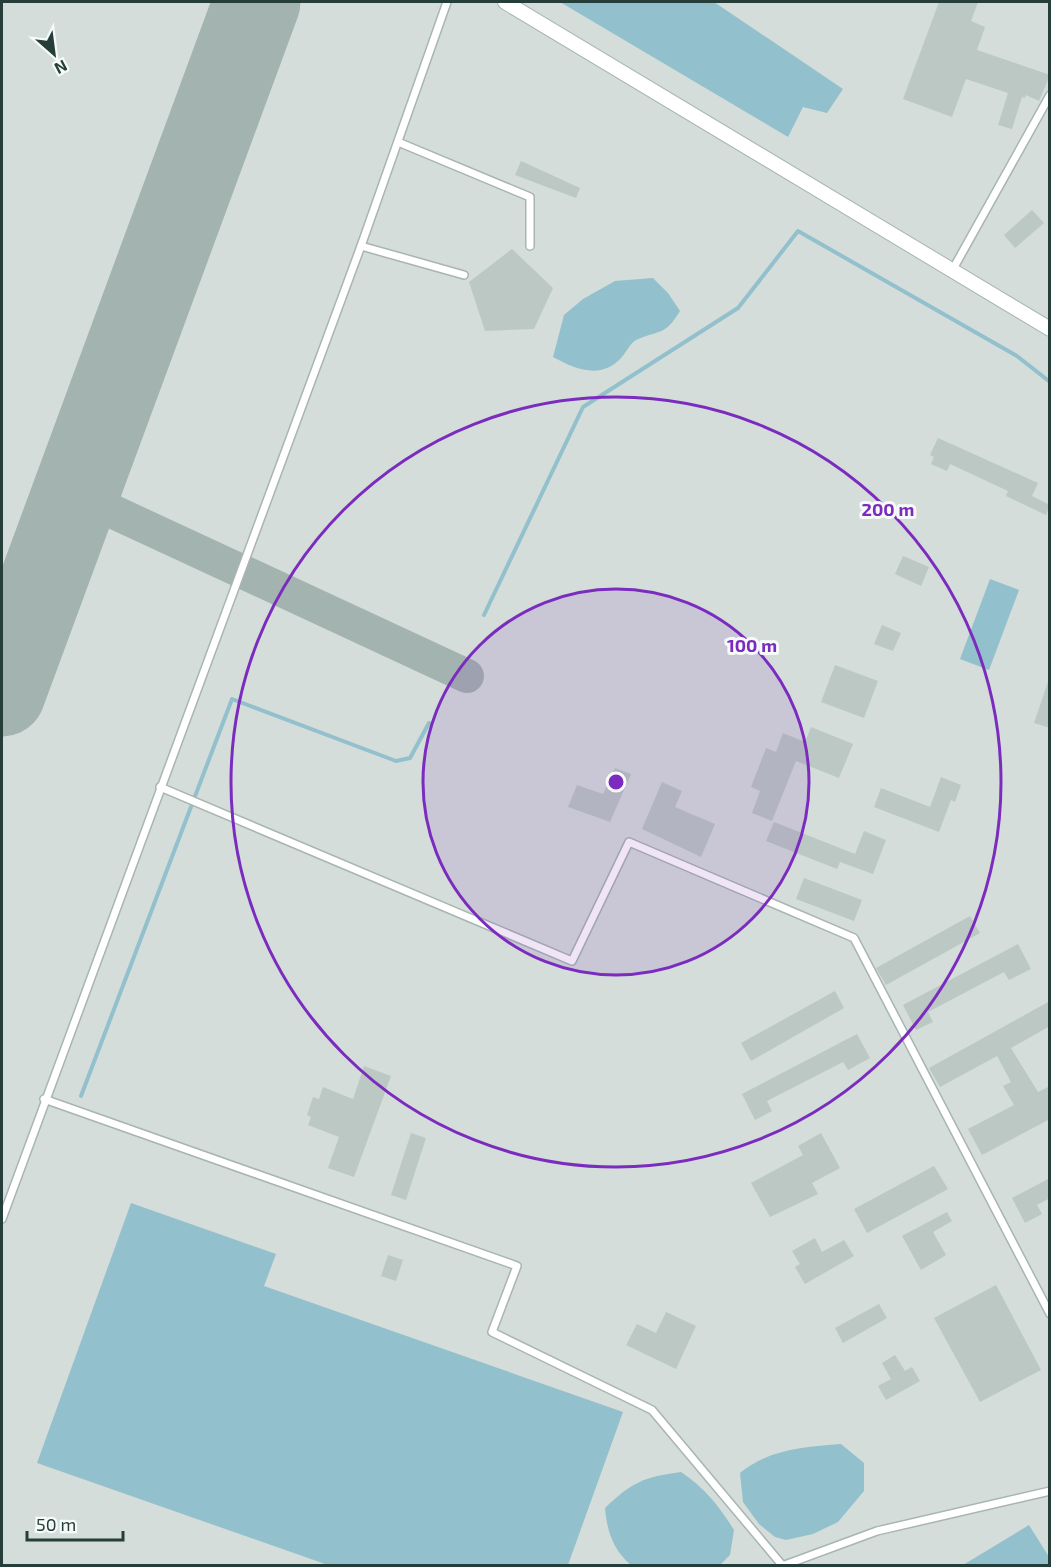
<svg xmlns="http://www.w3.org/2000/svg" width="1051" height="1567" font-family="'Exo 2',sans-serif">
<rect width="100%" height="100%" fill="#e5edea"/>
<path fill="#d4ddd9" d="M 2,2 L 1049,2 L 1049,1565 L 2,1566 Z"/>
<g fill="#93c0cd">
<path d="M 560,2 L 714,2 L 843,89 L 827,113 L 803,107 L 788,137 Z"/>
<path d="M 653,278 L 668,293 L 680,311 C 664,337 660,329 636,340 C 630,343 626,353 621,358 C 601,380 575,369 553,357 L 564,315 L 583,299 L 615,281 Z"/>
<path d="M 990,579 L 1019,590 L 989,670 L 960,659 Z"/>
<path d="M 131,1203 L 276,1254 L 264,1286 L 623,1412 L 568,1565 L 328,1565 L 37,1463 Z"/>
<path d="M 841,1444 L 864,1463 L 864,1491 L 838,1522 L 813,1534 L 786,1540 L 775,1537 L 759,1524 L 743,1502 L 740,1473 C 769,1449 804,1447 841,1444 Z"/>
<path d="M 681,1472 C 705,1488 719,1506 734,1530 L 730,1555 L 720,1565 L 631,1565 C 613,1550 607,1531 605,1508 C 632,1482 644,1477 681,1472 Z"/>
<path d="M 1029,1525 L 1049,1557 L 1049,1565 L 963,1565 Z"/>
</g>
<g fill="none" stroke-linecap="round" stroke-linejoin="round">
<g stroke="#93c0cd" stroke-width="4">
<path d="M 484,615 L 583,407 L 738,308 L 798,231 L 1017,356 L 1050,382"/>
<path d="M 81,1096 L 232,699 L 396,761 L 410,758 L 429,723"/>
</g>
<path stroke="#a3b3af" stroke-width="34" d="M 75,494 L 467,676"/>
<path stroke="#a3b3af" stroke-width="87" d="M 2,693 L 257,2"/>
</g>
<g fill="#bbc8c3">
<path d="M 939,2 L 978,2 L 971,21 L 985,27 L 977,50 L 1050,75 L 1039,101 L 1026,95 L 1025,98 L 1022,97 L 1012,129 L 998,125 L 1008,93 L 966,79 L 952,117 L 903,99 Z"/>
<path d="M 521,161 L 580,188 L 576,198 L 515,175 Z"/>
<path d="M 1032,210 L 1044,223 L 1015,248 L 1004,235 Z"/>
<path d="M 512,249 L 553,288 L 534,329 L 485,331 L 469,282 Z"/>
<path d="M 938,438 L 1038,483 L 1032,496 L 1050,505 L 1046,515 L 1006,496 L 1008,491 L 950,464 L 947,471 L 931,464 L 934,457 L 930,455 Z"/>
<path d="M 903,556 L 929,567 L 921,586 L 895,574 Z"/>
<path d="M 882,625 L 901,633 L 893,651 L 874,644 Z"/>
<path d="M 835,665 L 878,681 L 864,718 L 821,702 Z"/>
<path d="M 1048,682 L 1050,683 L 1050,728 L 1034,723 Z"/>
<path d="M 811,727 L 853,744 L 839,778 L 796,761 L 772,821 L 752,813 L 760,791 L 751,787 L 766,748 L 776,752 L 783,733 L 805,742 Z"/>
<path d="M 615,768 L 631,774 L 610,822 L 568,807 L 577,785 L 603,794 Z"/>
<path d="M 941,777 L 961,785 L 955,802 L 951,800 L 939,832 L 874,807 L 881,788 L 930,807 Z"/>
<path d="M 662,782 L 682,791 L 675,807 L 715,824 L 701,857 L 642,829 Z"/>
<path d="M 774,822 L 855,854 L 864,831 L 886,840 L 873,874 L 840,862 L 837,869 L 766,841 Z"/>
<path d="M 804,878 L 862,900 L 854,921 L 796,899 Z"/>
<path d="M 970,916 L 980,933 L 886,985 L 876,968 Z"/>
<path d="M 1018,944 L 1031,969 L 1009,980 L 1004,972 L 928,1012 L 933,1022 L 916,1030 L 903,1005 Z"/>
<path d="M 835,991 L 844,1008 L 751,1061 L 741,1043 Z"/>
<path d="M 1050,1001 L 1050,1026 L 1011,1048 L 1038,1092 L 1050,1086 L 1050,1119 L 982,1155 L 968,1129 L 1014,1105 L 1003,1086 L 1011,1082 L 997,1056 L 940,1087 L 929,1068 Z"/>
<path d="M 857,1034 L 870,1058 L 848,1070 L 843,1062 L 767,1101 L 772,1111 L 755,1120 L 742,1094 Z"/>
<path d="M 364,1066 L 391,1076 L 354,1177 L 328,1168 L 339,1137 L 308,1125 L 311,1117 L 307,1115 L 313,1097 L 319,1099 L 323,1087 L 353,1099 Z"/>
<path d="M 411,1133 L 426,1138 L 406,1200 L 391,1195 Z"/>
<path d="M 821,1133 L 840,1168 L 812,1183 L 818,1194 L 770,1217 L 751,1183 L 803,1155 L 798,1146 Z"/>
<path d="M 934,1166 L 948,1189 L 867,1233 L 854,1209 Z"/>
<path d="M 1050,1178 L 1050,1198 L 1037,1205 L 1042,1214 L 1025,1223 L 1012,1198 Z"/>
<path d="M 947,1212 L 952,1221 L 933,1232 L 946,1255 L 921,1270 L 902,1236 Z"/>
<path d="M 815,1238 L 822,1252 L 844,1240 L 854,1256 L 805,1284 L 795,1267 L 800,1264 L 792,1251 Z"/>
<path d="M 388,1255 L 403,1260 L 396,1281 L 381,1276 Z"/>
<path d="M 996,1285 L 1041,1370 L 980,1402 L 934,1318 Z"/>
<path d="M 879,1304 L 887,1318 L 843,1343 L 835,1328 Z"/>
<path d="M 666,1312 L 696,1326 L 676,1369 L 626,1345 L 637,1324 L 656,1333 Z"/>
<path d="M 895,1355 L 905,1371 L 912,1367 L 920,1381 L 886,1400 L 878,1386 L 891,1379 L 882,1363 Z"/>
</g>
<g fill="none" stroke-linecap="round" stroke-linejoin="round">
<defs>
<g id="lane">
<path d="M 398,142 L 530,197 L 530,246"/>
<path d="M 361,246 L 464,275"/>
<path d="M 953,269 L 1050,95"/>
<path d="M 160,787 L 572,961 L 629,842 L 854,938 L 1050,1314"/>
<path d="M 44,1099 L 517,1266 L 492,1332 L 652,1410 L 782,1565"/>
<path d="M 2,1219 L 361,246 L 447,2"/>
<path d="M 782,1566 L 877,1531 L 1050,1491"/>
</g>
<path id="street" d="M 505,2 L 1050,329"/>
</defs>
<use href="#lane" stroke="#a8b5b1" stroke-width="10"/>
<use href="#street" stroke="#a8b5b1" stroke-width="16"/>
<use href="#lane" stroke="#fff" stroke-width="7"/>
<use href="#street" stroke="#fff" stroke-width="14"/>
</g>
<circle cx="616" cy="782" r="193" fill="#7b2cbf" fill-opacity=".12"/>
<g fill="none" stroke="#7b2cbf" stroke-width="3">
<circle cx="616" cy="782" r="193"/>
<circle cx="616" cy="782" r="385"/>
</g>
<circle cx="616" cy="782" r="9" fill="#7b2cbf" stroke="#f6faf8" stroke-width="3"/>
<g font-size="18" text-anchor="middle" font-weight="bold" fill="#7b2cbf" stroke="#f6faf8" stroke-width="6" stroke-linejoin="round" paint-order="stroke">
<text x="888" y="516">200 m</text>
<text x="752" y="652">100 m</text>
</g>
<rect width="1051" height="1567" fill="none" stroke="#263e39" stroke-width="6"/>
<g transform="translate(54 54) rotate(152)" stroke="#f6faf8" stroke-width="4.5" paint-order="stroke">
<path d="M0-4.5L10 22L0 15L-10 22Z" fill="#263e39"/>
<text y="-9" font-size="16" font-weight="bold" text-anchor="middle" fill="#263e39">N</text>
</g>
<path d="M27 1531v9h96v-9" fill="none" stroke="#263e39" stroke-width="3"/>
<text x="36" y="1531" font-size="18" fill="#263e39" stroke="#f6faf8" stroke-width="4.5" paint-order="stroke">50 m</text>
</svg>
